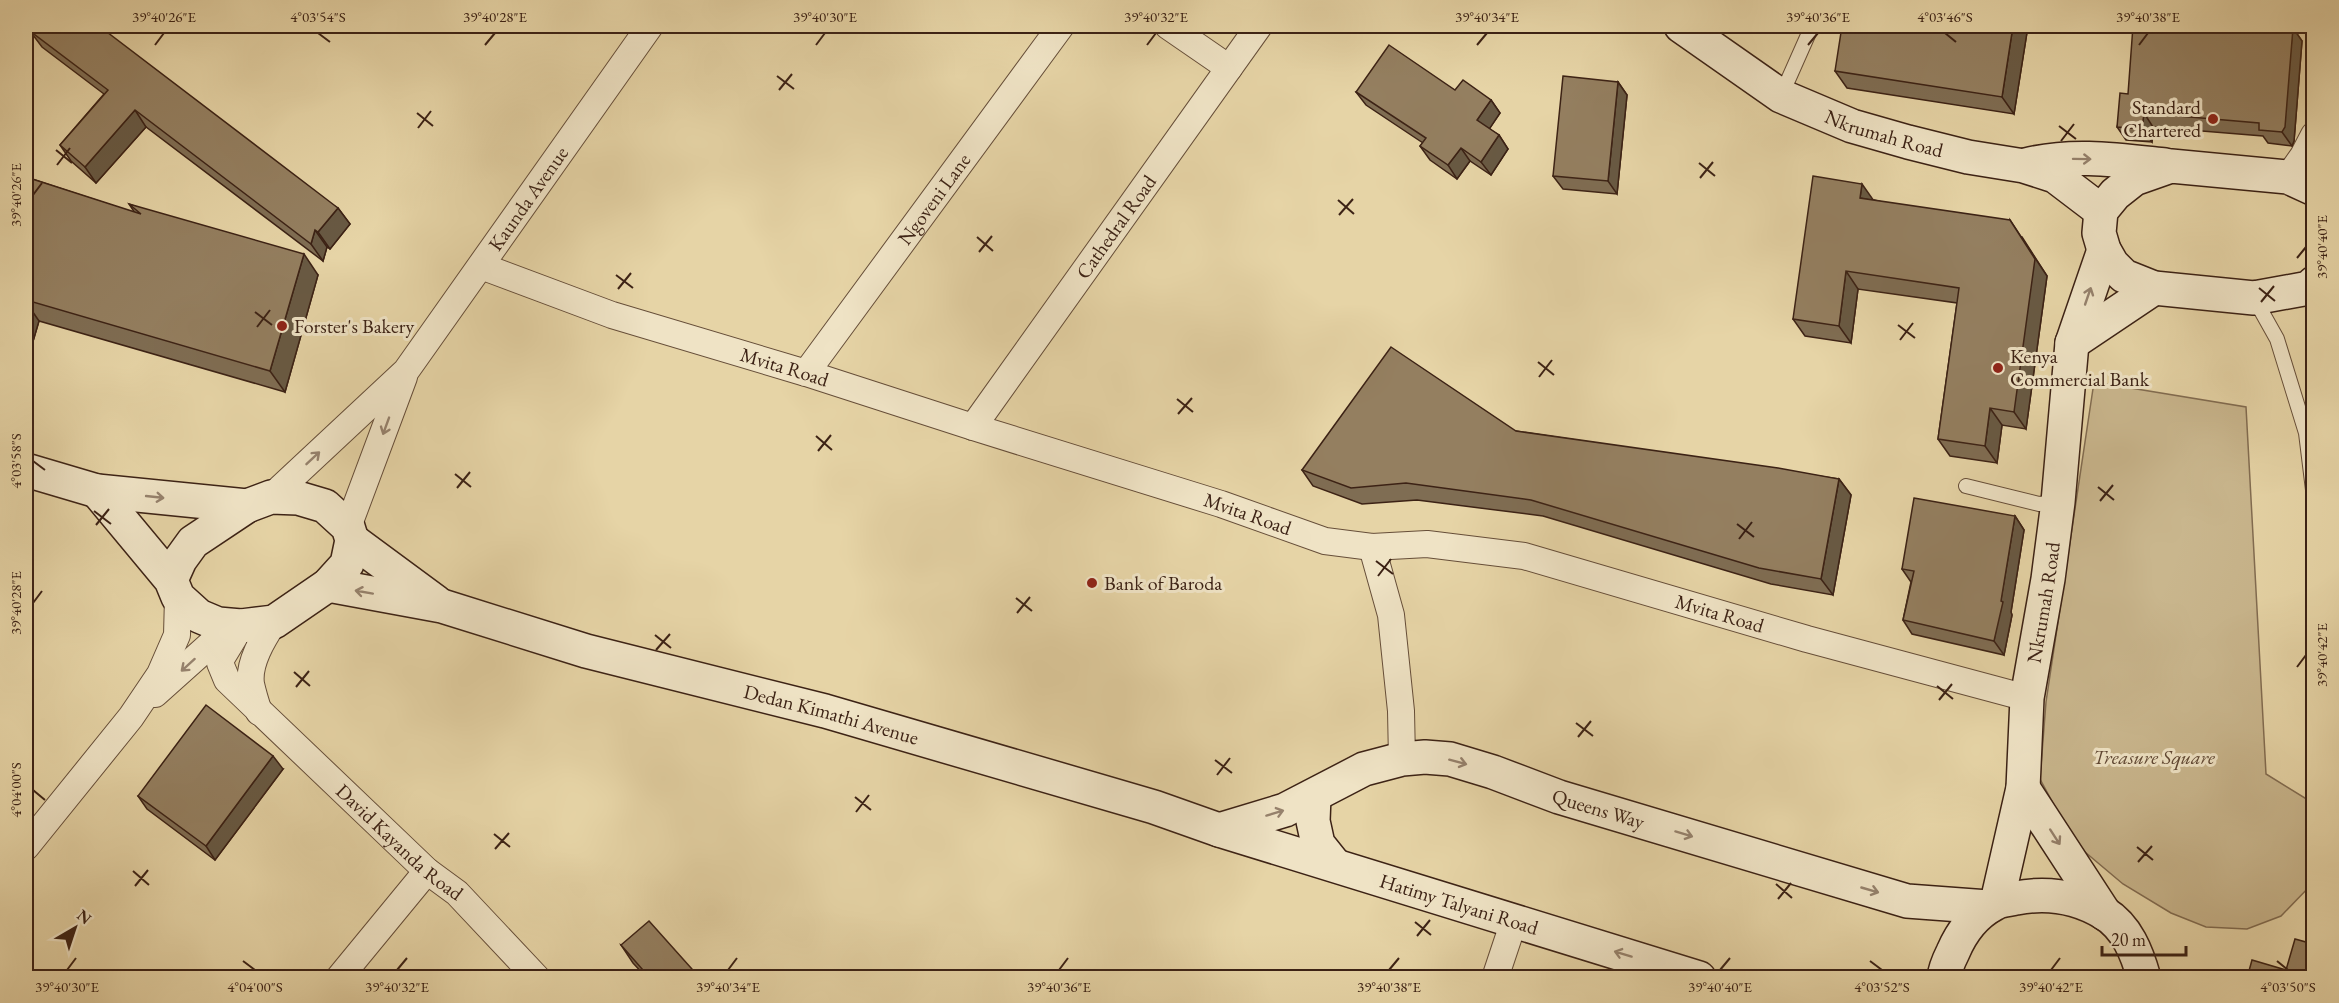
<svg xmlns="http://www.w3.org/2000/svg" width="2339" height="1003" font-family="'EB Garamond',serif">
<rect width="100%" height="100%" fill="#e6d4a6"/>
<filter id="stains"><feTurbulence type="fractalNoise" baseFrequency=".00333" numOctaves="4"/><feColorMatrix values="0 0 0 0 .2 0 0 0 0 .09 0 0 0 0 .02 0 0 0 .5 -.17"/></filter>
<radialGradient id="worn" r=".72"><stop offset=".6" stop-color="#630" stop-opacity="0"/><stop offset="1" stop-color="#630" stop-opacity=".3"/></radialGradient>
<path fill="#c9b68d" stroke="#826c51" stroke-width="1.5" d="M 2094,382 L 2246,407 L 2266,774 L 2313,803 L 2313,883 L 2281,916 L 2247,929 L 2206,927 L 2171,913 L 2123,884 L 2085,852 L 2066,827 L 2040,779 L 2046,702 Z"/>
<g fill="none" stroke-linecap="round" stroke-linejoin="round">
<defs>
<g id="lane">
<path d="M 1781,96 L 1812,26"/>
<path d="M 2254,298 L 2277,339 L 2306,433 L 2314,498"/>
<path d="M 1966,486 L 2039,504 L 2058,502"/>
</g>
<g id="street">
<path d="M 1168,26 L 1229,68"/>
<path d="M 2288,177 L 2303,156 L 2314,135"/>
<path id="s1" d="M 481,266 L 612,315 L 806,373 L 973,427 L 1221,504 L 1325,541 L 1372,547 L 1427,544 L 1524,556 L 1807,639 L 2027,698"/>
<path id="s2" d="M 806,373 L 1061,26"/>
<path id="s3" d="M 973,427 L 1259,26"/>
<path id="s4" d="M 271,497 L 406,371 L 650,26"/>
<path d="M 348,527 L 404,377"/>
<path d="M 1372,547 L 1391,615 L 1401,711 L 1402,759"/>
<path id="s5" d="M 241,626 L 221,659 L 220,663 L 227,680 L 427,871 L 457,893 L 537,978"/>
<path d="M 155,694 L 231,626"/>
<path d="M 259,712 C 256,703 253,693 251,684 C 248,663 263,639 274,622"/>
<path d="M 26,847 L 131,717 L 160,674 L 177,635 L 178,597"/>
<path d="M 339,978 L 427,871"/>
<path d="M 1495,978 L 1514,921"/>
</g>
<g id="secondary">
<path id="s6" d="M 1681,26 L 1781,96 L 1852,126 L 1908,142 L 1968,157 L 2024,166 L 2055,176 L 2101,211"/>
<path d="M 2026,165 C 2071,153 2119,160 2165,165"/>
<path d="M 2314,189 L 2288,177 L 2171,166 L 2134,179 L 2115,194 L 2101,211 L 2099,233 L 2104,250 L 2112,264 L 2124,276 L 2154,288 L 2254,298 L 2309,288 L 2314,283"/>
<path d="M 2072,343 L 2154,288"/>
<path d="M 26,470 L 97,491 L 247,506"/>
<path d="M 97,491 L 171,580 L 178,597 L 199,616 L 218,624 L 241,626 L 274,622 L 328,585 L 347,564 L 352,540 L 348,527 L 325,506 L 298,498 L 271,497 L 247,506 L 193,542 L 180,560 L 171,580"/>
<path d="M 352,540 L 436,602"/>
<path id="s7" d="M 328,585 L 442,606 L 586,651 L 825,711 L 1154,807 L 1219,830 L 1699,978"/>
<path d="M 2023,788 L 2105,914"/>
<path d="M 1314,796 L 1313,821 L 1318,844 L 1334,864"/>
<path id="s8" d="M 1219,830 L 1285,810 L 1364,769 L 1402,759 L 1425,757 L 1450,759 L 1493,772 L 1559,797 L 1907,901 L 1988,907"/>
<path id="s9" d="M 1997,902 L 2023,788 L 2027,698 L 2048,579 L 2058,502 L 2072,343 L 2104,250"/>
<path d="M 1944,978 C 1945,968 1949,960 1953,952 C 1961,933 1975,914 1994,904 C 2000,900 2009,900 2016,898 C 2047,892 2076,896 2104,913 C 2127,927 2137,953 2144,978"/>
</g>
</defs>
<use href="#lane" stroke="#664e39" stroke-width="16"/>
<use href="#street" stroke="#664e39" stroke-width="28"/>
<use href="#secondary" stroke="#3c2215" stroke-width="36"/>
<use href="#lane" stroke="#efe3c5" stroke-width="14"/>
<use href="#street" stroke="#efe3c5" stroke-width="26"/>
<use href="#secondary" stroke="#efe3c5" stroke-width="33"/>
</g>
<g fill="#7f6d53" stroke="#3c2215" stroke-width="1.5">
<path d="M 2028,26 L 2014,114 L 1847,88 L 1835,71 Z"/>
<path d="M 2188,28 L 2293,28 L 2302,41 L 2294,141 L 2292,146 L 2268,143 L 2263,136 L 2153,127 L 2152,142 L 2126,140 L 2117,127 L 2128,94 Z"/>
<path d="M 30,31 L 338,208 L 350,224 L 330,249 L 327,247 L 323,261 L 146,127 L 96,183 L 71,161 L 60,145 L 104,94 L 42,47 Z"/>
<path d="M 1618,82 L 1627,95 L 1617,194 L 1563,189 L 1553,176 Z"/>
<path d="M 1455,90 L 1491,100 L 1500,113 L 1489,129 L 1499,135 L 1508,149 L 1491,175 L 1470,161 L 1457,179 L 1430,160 L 1420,146 L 1423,143 L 1366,105 L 1356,92 Z"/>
<path d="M 26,177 L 135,213 L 129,204 L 318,275 L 285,392 L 39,321 L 26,365 Z"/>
<path d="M 1874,200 L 2022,237 L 2047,276 L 2026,429 L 2002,425 L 1997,463 L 1950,456 L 1938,439 L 1957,303 L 1858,289 L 1851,343 L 1805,336 L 1793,319 Z"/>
<path d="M 1516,431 L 1839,479 L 1851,495 L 1833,595 L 1771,584 L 1543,516 L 1417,500 L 1362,504 L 1313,486 L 1302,470 Z"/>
<path d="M 2015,516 L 2024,530 L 2011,612 L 2012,615 L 2004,655 L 1912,634 L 1903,620 L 1911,582 L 1902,569 Z"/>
<path d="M 283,769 L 215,860 L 147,809 L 138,796 Z"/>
<path d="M 621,945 L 700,978 L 647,978 L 633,963 Z"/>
</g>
<g fill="#685943" stroke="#3c2215" stroke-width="1.5">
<path d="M 2013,26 L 2028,26 L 2014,114 L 2002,97 Z"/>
<path d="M 2293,28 L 2302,41 L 2294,141 L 2292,146 L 2282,132 Z"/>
<path d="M 1618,82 L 1627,95 L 1617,194 L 1608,181 Z"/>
<path d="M 1491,100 L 1500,113 L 1486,134 L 1477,120 Z"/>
<path d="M 135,110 L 146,127 L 96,183 L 85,167 Z"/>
<path d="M 2144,113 L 2153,127 L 2152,142 L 2142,129 Z"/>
<path d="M 1499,135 L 1508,149 L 1491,175 L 1481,162 Z"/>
<path d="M 1461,148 L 1470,161 L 1457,179 L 1448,165 Z"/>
<path d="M 1862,184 L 1874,201 L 1860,198 Z"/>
<path d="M 338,208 L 350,224 L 330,249 L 318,232 Z"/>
<path d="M 2010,220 L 2047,276 L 2026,429 L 2014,412 Z"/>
<path d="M 315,230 L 327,247 L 323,261 L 311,244 Z"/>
<path d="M 304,254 L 318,275 L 285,392 L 270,371 Z"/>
<path d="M 1846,271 L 1858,289 L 1851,343 L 1839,326 Z"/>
<path d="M 26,302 L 39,321 L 26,365 Z"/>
<path d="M 1990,408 L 2002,425 L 1997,463 L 1985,446 Z"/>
<path d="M 1839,479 L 1851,495 L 1833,595 L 1821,579 Z"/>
<path d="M 2015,516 L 2024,530 L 2011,612 L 2012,615 L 2004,655 L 1994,641 Z"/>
<path d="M 273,756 L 283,769 L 215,860 L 206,846 Z"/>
</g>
<g fill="#947f60" stroke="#3c2215" stroke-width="1.5">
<path d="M 34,26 L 99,26 L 338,208 L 318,232 L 315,230 L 311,244 L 135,110 L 85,167 L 60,145 L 108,90 L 30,31 Z"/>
<path d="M 1842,26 L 2013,26 L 2002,97 L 1835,71 Z"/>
<path d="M 2133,26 L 2155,26 L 2188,28 L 2188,26 L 2263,26 L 2293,28 L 2285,127 L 2282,132 L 2259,130 L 2259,123 L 2144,113 L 2142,129 L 2117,127 L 2120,93 L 2128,94 Z"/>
<path d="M 1389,45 L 1455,90 L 1463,80 L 1491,100 L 1477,120 L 1499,135 L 1481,162 L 1461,148 L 1448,165 L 1420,146 L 1426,138 L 1356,92 Z"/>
<path d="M 1563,76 L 1618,82 L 1608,181 L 1553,176 Z"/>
<path d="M 1813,176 L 1862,184 L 1860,198 L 2010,220 L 2035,259 L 2014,412 L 1990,408 L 1985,446 L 1938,439 L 1959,288 L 1846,271 L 1839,326 L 1793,319 Z"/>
<path d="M 26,177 L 141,214 L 129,204 L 304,254 L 270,371 L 26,300 Z"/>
<path d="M 1391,347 L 1516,431 L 1778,468 L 1839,479 L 1821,579 L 1759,568 L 1531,500 L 1406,483 L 1351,488 L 1302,470 Z"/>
<path d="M 1914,498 L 2015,516 L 2001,601 L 2003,602 L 1994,641 L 1903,620 L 1914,571 L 1902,569 Z"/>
<path d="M 206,705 L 273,756 L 206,846 L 138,796 Z"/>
<path d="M 649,921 L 700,978 L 650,978 L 621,945 Z"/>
<path d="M 2313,925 L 2313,978 L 2247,978 L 2252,960 L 2286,970 L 2295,939 L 2306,942 L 2311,927 Z"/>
</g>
<defs><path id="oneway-shaft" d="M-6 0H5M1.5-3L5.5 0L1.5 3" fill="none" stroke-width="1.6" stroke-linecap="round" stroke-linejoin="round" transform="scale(1.5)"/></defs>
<g stroke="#96826d">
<use href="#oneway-shaft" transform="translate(2082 159) rotate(1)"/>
<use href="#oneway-shaft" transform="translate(2088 296) rotate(-71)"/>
<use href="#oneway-shaft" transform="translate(386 426) rotate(110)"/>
<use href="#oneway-shaft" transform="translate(313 458) rotate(-43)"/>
<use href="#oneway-shaft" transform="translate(155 497) rotate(6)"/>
<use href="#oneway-shaft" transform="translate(364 592) rotate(-170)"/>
<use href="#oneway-shaft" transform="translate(188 665) rotate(138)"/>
<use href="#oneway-shaft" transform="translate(1458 762) rotate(15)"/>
<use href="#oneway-shaft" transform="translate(1275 813) rotate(-17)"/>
<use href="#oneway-shaft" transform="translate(1684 834) rotate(17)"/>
<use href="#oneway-shaft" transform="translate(2055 837) rotate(57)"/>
<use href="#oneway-shaft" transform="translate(1870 890) rotate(16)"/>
<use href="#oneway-shaft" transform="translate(1623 954) rotate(-163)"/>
</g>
<path fill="none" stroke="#3c2215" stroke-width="2" d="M 318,33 L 330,42M 1945,33 L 1956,42M 155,45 L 164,33M 485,45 L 495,33M 816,45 L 825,33M 1147,45 L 1156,33M 1477,45 L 1487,33M 1808,45 L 1818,33M 2139,45 L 2148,33M 777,76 L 794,89M 779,90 L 792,74M 417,113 L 433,126M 2059,126 L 2076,139M 418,128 L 431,111M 2061,141 L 2074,124M 56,150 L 72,163M 1699,163 L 1715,176M 57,165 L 70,148M 1700,178 L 1713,162M 33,195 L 42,183M 1338,200 L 1354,214M 1339,215 L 1353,199M 977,237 L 993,251M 979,252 L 992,236M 2297,258 L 2306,247M 616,275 L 633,288M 2259,288 L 2275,301M 618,289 L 631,273M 2261,302 L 2274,286M 255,312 L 272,325M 1898,325 L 1915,338M 257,327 L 270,310M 1900,340 L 1913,323M 1538,362 L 1554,375M 1539,377 L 1552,360M 1177,399 L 1193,412M 1178,414 L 1192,398M 816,436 L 832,450M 818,451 L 831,435M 33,461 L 45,470M 455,474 L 471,487M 2098,487 L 2114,500M 457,488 L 470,472M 2100,501 L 2113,485M 94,511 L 111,524M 1737,524 L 1754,537M 96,525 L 109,509M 1739,539 L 1752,522M 1376,561 L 1393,574M 1378,576 L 1391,559M 1016,598 L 1032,611M 33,603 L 42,591M 1017,613 L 1030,597M 655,635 L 671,648M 656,650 L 670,634M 2297,667 L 2306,655M 294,672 L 310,686M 1937,686 L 1953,699M 296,687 L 309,671M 1939,700 L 1952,684M 1576,723 L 1593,736M 1578,737 L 1591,721M 1215,760 L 1232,773M 1217,775 L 1230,758M 33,790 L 45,800M 855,797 L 871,810M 856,812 L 869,795M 494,834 L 510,847M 2137,847 L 2153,860M 495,849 L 509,833M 2138,862 L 2152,846M 133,871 L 149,885M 1776,884 L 1792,898M 135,886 L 148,870M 1778,899 L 1791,883M 1415,922 L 1431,935M 1417,936 L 1430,920M 243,961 L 255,970M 1870,961 L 1882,970M 2277,961 L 2288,970M 67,970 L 76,958M 397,970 L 407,958M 728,970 L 737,958M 1059,970 L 1068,958M 1389,970 L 1399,958M 1720,970 L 1730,958M 2051,970 L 2060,958"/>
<g fill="#8f2418" stroke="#efe3c5" stroke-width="2">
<circle cx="2213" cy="119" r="6"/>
<circle cx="282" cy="326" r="6"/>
<circle cx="1998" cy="368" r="6"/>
<circle cx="1092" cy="583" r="6"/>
</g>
<g text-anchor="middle" stroke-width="6" stroke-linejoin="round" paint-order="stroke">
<g font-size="20" fill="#3c2215" stroke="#efe3c5" text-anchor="start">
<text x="2201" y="114" text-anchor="end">Standard<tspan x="2201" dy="23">Chartered</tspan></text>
<text x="294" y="333">Forster's Bakery</text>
<text x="2010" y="363">Kenya<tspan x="2010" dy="23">Commercial Bank</tspan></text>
<text x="1104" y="590">Bank of Baroda</text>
</g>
<g font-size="20" fill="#3c2215" stroke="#efe3c5">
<text dy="7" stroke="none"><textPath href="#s6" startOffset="232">Nkrumah Road</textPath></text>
<text dy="7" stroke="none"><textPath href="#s4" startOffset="396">Kaunda Avenue</textPath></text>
<text dy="7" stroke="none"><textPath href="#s2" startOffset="216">Ngoveni Lane</textPath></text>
<text dy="7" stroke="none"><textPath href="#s3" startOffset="246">Cathedral Road</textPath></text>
<text dy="7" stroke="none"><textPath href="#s1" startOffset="320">Mvita Road</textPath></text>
<text dy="7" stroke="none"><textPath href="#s1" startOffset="806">Mvita Road</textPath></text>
<text dy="7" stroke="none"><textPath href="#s9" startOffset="304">Nkrumah Road</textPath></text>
<text dy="7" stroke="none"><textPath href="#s1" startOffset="1292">Mvita Road</textPath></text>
<text dy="7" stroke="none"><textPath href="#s7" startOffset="520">Dedan Kimathi Avenue</textPath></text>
<text dy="7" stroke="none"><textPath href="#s8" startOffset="402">Queens Way</textPath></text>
<text dy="7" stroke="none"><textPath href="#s5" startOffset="298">David Kayanda Road</textPath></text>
<text dy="7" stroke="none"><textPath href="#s7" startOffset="1176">Hatimy Talyani Road</textPath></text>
</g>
<g font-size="20" font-style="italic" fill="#5f4733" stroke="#efe3c5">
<text x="2154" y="764">Treasure Square</text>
</g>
</g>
<rect width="2339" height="1003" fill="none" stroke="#e6d4a6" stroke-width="66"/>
<g transform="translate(75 928) rotate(39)" stroke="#efe3c5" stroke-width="4.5" paint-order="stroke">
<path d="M0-4.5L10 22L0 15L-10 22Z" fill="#3c2215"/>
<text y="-9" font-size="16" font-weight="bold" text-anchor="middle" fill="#3c2215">N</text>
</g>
<path d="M2102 946v9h84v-9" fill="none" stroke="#3c2215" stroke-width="3"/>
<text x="2111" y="946" font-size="18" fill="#3c2215" stroke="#efe3c5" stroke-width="4.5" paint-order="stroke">20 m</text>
<rect x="33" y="33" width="2273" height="937" fill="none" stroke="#3c2215" stroke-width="2"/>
<g font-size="15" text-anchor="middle" fill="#3c2215">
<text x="164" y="22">39°40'26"E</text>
<text x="318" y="22">4°03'54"S</text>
<text x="495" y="22">39°40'28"E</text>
<text x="825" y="22">39°40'30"E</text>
<text x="1156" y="22">39°40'32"E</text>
<text x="1487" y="22">39°40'34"E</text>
<text x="1818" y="22">39°40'36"E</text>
<text x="1945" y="22">4°03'46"S</text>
<text x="2148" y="22">39°40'38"E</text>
<text transform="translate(16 195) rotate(-90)" y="5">39°40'26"E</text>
<text transform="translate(2322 247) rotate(-90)" y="5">39°40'40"E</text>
<text transform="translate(16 461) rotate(-90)" y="5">4°03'58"S</text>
<text transform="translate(16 603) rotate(-90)" y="5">39°40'28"E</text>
<text transform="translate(2322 655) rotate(-90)" y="5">39°40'42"E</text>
<text transform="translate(16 790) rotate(-90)" y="5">4°04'00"S</text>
<text x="67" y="992">39°40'30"E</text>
<text x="255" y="992">4°04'00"S</text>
<text x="397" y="992">39°40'32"E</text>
<text x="728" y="992">39°40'34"E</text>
<text x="1059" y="992">39°40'36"E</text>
<text x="1389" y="992">39°40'38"E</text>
<text x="1720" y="992">39°40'40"E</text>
<text x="1882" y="992">4°03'52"S</text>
<text x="2051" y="992">39°40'42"E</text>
<text x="2288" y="992">4°03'50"S</text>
</g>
<rect width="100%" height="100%" filter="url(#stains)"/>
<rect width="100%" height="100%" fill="url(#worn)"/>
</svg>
